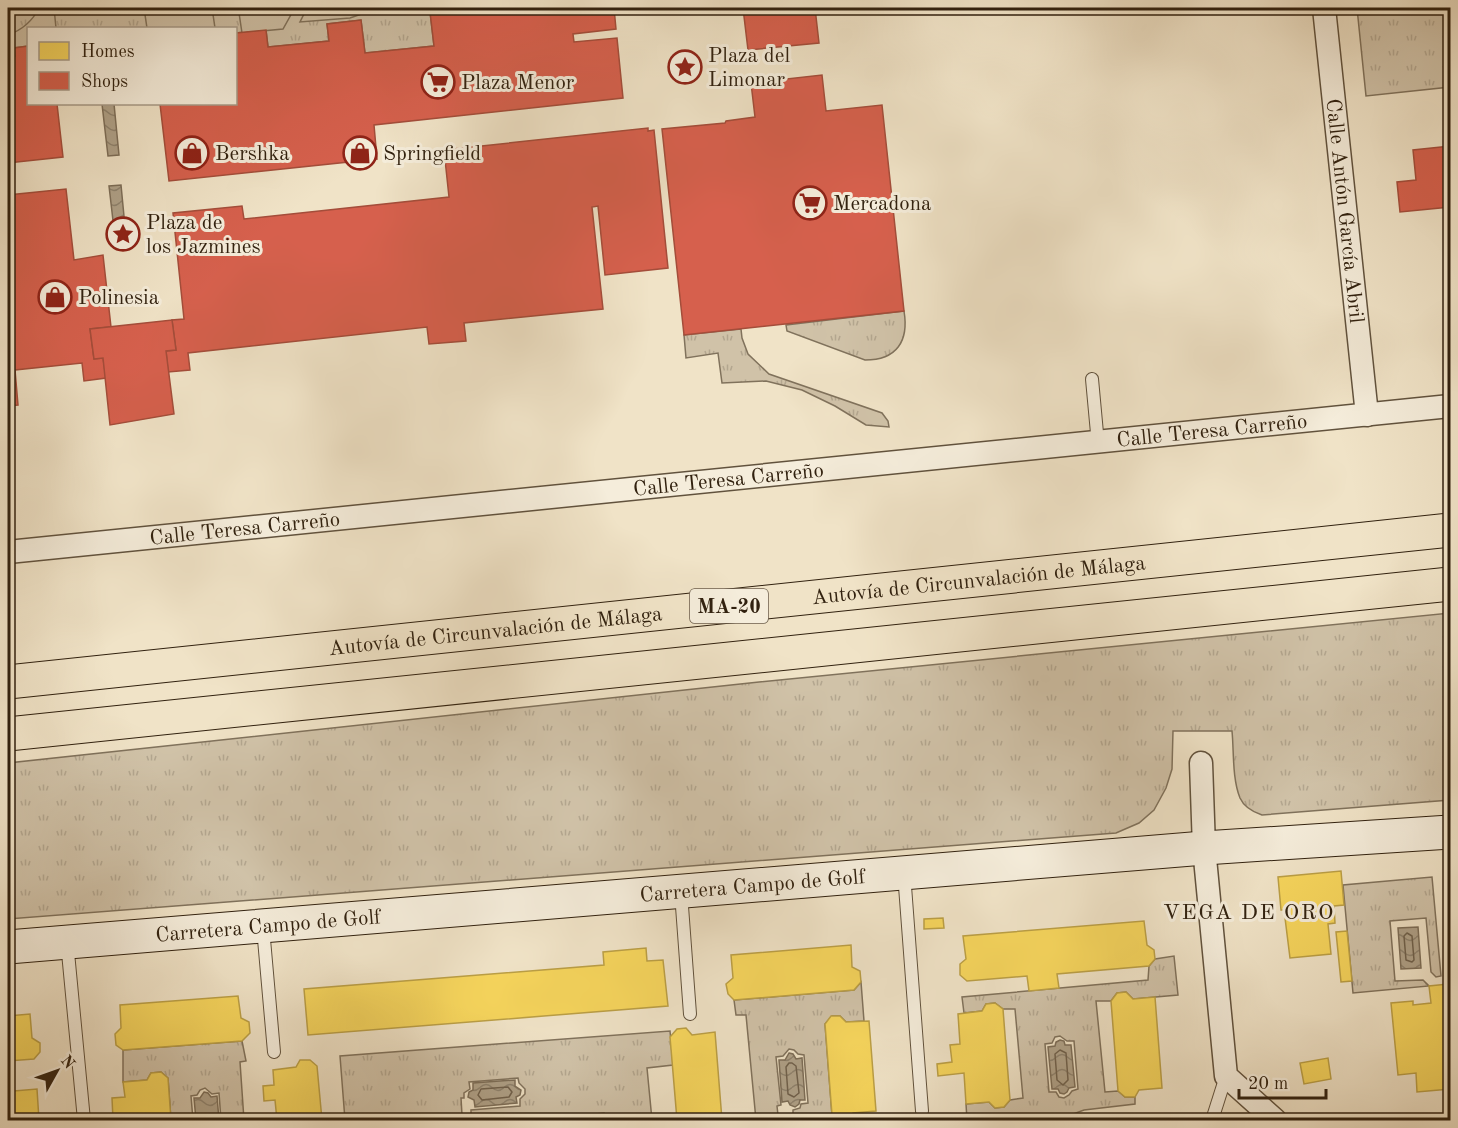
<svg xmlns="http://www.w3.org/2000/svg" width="1458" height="1128" font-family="'Old Standard TT',serif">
<defs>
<pattern id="grass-tufts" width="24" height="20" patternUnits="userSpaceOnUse" patternTransform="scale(1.5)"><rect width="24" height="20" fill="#d0c2a8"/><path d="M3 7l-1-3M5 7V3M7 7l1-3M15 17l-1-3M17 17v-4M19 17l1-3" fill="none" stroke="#b3a68f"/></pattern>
<pattern id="water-waves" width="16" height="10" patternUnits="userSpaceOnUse" patternTransform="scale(1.5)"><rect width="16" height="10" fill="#afa188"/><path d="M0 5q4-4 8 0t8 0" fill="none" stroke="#8f836e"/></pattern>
</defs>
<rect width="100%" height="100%" fill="#f0e3c7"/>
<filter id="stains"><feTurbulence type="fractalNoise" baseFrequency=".00333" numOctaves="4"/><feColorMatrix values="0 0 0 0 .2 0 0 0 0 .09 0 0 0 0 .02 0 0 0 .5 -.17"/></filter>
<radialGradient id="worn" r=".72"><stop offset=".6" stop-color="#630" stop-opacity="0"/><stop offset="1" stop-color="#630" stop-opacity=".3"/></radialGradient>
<g fill="url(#grass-tufts)" stroke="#80725c" stroke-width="1.5" fill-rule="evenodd">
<path d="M 8,8 L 472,8 L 430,12 L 434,46 L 365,53 L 361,20 L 327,24 L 329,41 L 268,47 L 266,30 L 236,33 L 236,28 L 28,28 L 28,46 L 15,48 L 15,56 L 8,57 Z"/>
<path d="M 1357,8 L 1450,8 L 1450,87 L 1366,96 Z"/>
<path d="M 904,311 C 909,341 897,360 865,360 L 787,331 L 786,325 Z"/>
<path d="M 741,329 L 742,338 L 748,354 L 769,374 L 882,413 L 888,421 L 889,427 L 866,425 L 835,406 L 802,390 L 766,381 L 722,383 L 718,353 L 686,358 L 684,335 Z"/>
<path d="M 1450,613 L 1450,800 L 1262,815 C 1253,812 1244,807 1240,798 C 1232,778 1234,751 1232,731 L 1173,731 L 1172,769 L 1166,788 L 1154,810 L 1139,823 L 1116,833 L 8,919 L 8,763 L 759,682 Z"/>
<path d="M 1432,877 L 1441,976 L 1436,977 L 1431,972 L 1426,918 L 1390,921 L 1395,981 L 1423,980 L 1429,986 L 1353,993 L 1343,885 Z"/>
<path d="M 1174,956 L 1178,995 L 1133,999 L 1126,992 L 1117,993 L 1111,1001 L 1096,1001 L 1105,1092 L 1118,1091 L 1125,1097 L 1135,1097 L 1135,1104 L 1084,1110 L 1057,1120 L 1043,1120 L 1035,1114 L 967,1120 L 966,1104 L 989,1102 L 995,1108 L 1004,1107 L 1010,1100 L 1023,1098 L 1015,1009 L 1003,1009 L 995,1003 L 986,1004 L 982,1011 L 964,1013 L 962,997 L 1148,980 L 1149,966 L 1155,959 ZM 1060,1036 L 1067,1041 L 1074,1041 L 1078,1089 L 1072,1091 L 1069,1095 L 1064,1098 L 1059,1097 L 1056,1092 L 1049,1092 L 1045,1044 L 1052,1043 L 1055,1037 Z"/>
<path d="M 861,982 L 864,1021 L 846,1022 L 840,1016 L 832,1016 L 825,1024 L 832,1115 L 839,1120 L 756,1120 L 746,1015 L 736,1015 L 734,1000 L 854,990 ZM 789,1049 L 794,1050 L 798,1054 L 804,1055 L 808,1103 L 801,1104 L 800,1108 L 793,1110 L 793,1114 L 778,1115 L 777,1106 L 781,1105 L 776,1057 L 783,1056 Z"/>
<path d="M 670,1031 L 673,1065 L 647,1068 L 652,1120 L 605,1120 L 604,1113 L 567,1117 L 567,1120 L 345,1120 L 340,1056 ZM 518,1078 L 519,1083 L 525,1089 L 525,1094 L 520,1099 L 520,1106 L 471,1110 L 471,1115 L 462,1115 L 461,1098 L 464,1098 L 464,1093 L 470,1089 L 469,1082 Z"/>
<path d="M 242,1041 L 246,1061 L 240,1062 L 244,1120 L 221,1120 L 219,1093 L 212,1094 L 205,1088 L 200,1090 L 197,1095 L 191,1096 L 193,1120 L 171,1120 L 168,1078 L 161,1072 L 151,1073 L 147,1080 L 123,1082 L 123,1050 Z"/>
</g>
<g fill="#d0c2a8" stroke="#80725c" stroke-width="1.5">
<path d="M 39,8 L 54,8 L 56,28 L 28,28 L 28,46 L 14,48 L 15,56 L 8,57 L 8,35 C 22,30 32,22 39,8 Z"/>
<path d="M 144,8 L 212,8 L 215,28 L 147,28 Z"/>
<path d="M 229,8 L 291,8 L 293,11 L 283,29 L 242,33 L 239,13 Z"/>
<path d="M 307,8 L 379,8 L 350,18 L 300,22 Z"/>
</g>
<g fill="url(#water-waves)" stroke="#7d6e58" stroke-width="1.5">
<path d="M 102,104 L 114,104 L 119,155 L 108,156 Z"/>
<path d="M 121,185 L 126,237 L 115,238 L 109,186 Z"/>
<path d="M 1418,927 L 1421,968 L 1401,969 L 1398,928 Z"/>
<path d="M 1060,1040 L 1064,1041 L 1065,1045 L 1071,1045 L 1075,1087 L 1069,1088 L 1067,1092 L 1064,1094 L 1060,1093 L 1058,1089 L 1052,1089 L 1048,1047 L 1055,1046 L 1056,1042 Z"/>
<path d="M 789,1053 L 793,1054 L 796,1059 L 802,1058 L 805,1100 L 800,1100 L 799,1104 L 795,1107 L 790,1105 L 788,1101 L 782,1102 L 779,1060 L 785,1060 Z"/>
<path d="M 515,1080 L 515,1086 L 521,1090 L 520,1095 L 516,1097 L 517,1103 L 475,1107 L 474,1100 L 468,1097 L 469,1092 L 473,1090 L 473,1083 Z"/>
<path d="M 204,1092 L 208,1093 L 211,1097 L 217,1096 L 219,1120 L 196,1120 L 194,1098 L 200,1098 Z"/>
</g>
<g fill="#f6d55c" stroke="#bb9f45" stroke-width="1.5">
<path d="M 1341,871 L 1344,905 L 1334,906 L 1335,923 L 1328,924 L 1331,954 L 1290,958 L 1284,910 L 1281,910 L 1278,877 Z"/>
<path d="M 943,918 L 944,928 L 924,929 L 924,919 Z"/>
<path d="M 1144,921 L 1147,945 L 1154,950 L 1155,959 L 1149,966 L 1057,974 L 1059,988 L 1029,991 L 1027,976 L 967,981 L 960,975 L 960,964 L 966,959 L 963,936 Z"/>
<path d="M 1347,931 L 1352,981 L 1341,982 L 1336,932 Z"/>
<path d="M 851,945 L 852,967 L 860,971 L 861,982 L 854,990 L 734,1000 L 728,994 L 726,984 L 733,978 L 731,955 Z"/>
<path d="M 646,948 L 647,961 L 663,960 L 668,1006 L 308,1035 L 304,989 L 604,965 L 603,952 Z"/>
<path d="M 1448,984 L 1450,1089 L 1417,1092 L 1416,1073 L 1398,1075 L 1391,1003 L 1413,1001 L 1413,1005 L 1431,1003 L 1429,986 Z"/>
<path d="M 1126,992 L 1133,999 L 1155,997 L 1162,1088 L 1139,1090 L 1135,1097 L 1125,1097 L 1118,1091 L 1111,1001 L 1117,993 Z"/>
<path d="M 238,996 L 241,1018 L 249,1022 L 250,1033 L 242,1041 L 123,1050 L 116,1045 L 115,1034 L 121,1028 L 120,1005 Z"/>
<path d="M 995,1003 L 1003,1009 L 1010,1100 L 1004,1107 L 995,1108 L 989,1102 L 966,1104 L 964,1073 L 938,1076 L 937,1064 L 952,1062 L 950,1045 L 960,1044 L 958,1014 L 982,1011 L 986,1004 Z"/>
<path d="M 30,1014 L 32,1038 L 40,1043 L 40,1052 L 34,1059 L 8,1061 L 8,1016 Z"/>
<path d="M 831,1016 L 840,1016 L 846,1022 L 869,1021 L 876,1111 L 853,1113 L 849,1120 L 839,1120 L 832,1115 L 825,1024 Z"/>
<path d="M 686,1028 L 692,1035 L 715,1032 L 722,1120 L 677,1120 L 670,1037 L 677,1029 Z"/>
<path d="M 1328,1058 L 1331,1079 L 1304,1084 L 1300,1063 Z"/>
<path d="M 300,1060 L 310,1060 L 317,1066 L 322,1120 L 277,1120 L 275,1100 L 264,1101 L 263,1086 L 274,1085 L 273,1070 L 296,1067 Z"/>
<path d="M 161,1072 L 168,1078 L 171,1120 L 113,1120 L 112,1098 L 125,1097 L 123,1082 L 147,1080 L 151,1073 Z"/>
<path d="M 8,1084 L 14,1091 L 37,1089 L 39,1120 L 8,1120 Z"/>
</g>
<g fill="#d6604d" stroke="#a44d3a" stroke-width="1.5">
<path d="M 472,8 L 614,8 L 616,29 L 573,34 L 574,42 L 617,38 L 623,98 L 374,125 L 377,159 L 169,181 L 160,104 L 236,104 L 236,33 L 266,30 L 268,47 L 329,41 L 327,24 L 361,20 L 365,53 L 434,46 L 430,12 Z"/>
<path d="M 743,8 L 815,8 L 819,43 L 748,50 Z"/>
<path d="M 28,46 L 28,104 L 57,104 L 63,157 L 8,163 L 8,57 L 15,56 L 14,48 Z"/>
<path d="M 822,75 L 826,111 L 882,105 L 904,311 L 684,335 L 662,129 L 725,123 L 726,121 L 755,117 L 751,83 Z"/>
<path d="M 648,128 L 648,131 L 654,130 L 668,268 L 605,275 L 598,206 L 592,207 L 603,309 L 464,323 L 466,341 L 429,344 L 427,327 L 188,353 L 190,370 L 168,372 L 166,351 L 176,350 L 172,320 L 184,319 L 173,213 L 242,206 L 244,219 L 449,197 L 444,150 Z"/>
<path d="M 1450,146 L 1450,207 L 1400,212 L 1397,182 L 1416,180 L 1413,150 Z"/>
<path d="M 66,189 L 74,260 L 103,255 L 111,327 L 90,329 L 94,359 L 103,358 L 106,378 L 84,381 L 82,363 L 15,370 L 18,405 L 8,406 L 8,195 Z"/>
<path d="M 172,320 L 176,350 L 166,351 L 174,414 L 110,425 L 103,358 L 94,359 L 90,329 Z"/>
</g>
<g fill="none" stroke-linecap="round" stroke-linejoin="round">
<g stroke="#70614c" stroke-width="1.5">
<path d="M 1407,933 L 1412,936 L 1414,960 L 1412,962 L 1406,960 L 1404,936 Z"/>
<path d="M 1060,1050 L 1066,1053 L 1068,1080 L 1063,1085 L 1057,1080 L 1055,1054 Z"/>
<path d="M 789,1063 L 792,1063 L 796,1066 L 799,1093 L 794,1097 L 788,1094 L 786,1067 Z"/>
<path d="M 508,1087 L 512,1092 L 509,1097 L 482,1100 L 478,1095 L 481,1089 Z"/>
</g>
<defs>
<g id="lane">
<path d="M 1092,379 L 1098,444"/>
<path d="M 904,873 L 922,1111"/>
<path d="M 681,893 L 690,1014"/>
<path d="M 263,928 L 274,1052"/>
<path d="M 67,942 L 84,1120"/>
<path d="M 1212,1120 L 1226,1076"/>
</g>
<g id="street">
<path id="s1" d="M 1324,8 L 1367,415"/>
<path id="s2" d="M 8,552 L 1450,406"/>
<path d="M 1201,763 L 1204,848 L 1226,1076 L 1275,1120"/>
</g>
<g id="secondary">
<path id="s3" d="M 8,947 L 1204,848 L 1450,832"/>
</g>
<g id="highway">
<path id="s4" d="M 8,682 L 1450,530"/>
<path d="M 8,734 L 1450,584"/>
</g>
</defs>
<use href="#lane" stroke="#61523d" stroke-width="14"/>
<use href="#street" stroke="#61523d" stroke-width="25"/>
<use href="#secondary" stroke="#31210f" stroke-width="35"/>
<use href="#highway" stroke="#31210f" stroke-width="35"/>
<use href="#lane" stroke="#f5eddb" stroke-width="12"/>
<use href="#street" stroke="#f5eddb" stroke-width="22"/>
<use href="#secondary" stroke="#f5eddb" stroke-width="33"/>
<use href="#highway" stroke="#f0e3c7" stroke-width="33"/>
</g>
<defs>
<symbol id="sight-ring" viewBox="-11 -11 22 22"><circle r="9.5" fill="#f5eddb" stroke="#8f2418" stroke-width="1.5"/><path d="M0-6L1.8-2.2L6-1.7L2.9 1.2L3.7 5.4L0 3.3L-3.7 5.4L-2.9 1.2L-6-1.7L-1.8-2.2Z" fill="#8f2418"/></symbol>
<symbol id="supermarket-ring" viewBox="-11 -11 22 22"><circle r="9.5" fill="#f5eddb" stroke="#8f2418" stroke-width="1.5"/><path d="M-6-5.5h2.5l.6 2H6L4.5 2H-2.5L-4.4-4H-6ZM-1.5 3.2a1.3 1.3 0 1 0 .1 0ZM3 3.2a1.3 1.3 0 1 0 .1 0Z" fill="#8f2418"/></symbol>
<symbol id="shop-ring" viewBox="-11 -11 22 22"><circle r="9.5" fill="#f5eddb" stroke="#8f2418" stroke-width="1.5"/><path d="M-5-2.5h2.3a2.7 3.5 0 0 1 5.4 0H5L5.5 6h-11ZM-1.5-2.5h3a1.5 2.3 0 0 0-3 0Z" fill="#8f2418"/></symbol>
</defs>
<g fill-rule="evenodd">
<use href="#sight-ring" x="666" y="48" width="38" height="38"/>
<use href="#supermarket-ring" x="419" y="63" width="38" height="38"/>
<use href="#shop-ring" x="173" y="134" width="38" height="38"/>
<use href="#shop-ring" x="341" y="134" width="38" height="38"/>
<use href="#supermarket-ring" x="791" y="184" width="38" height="38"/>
<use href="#sight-ring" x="104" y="215" width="38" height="38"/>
<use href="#shop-ring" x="36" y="278" width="38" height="38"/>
</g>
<g text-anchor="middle" stroke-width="6" stroke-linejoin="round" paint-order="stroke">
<rect fill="#f5eddb" stroke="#6c5e4c" stroke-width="1.5" x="690" y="589" width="78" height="34" rx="4.5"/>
<g font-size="20" font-weight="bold" fill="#31210f">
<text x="729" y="613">MA-20</text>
</g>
<g font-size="21" fill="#31210f" stroke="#f5eddb" text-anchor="start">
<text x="708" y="62">Plaza del<tspan x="708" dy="24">Limonar</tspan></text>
<text x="461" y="89">Plaza Menor</text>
<text x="215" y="160">Bershka</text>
<text x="383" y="160">Springfield</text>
<text x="833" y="210">Mercadona</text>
<text x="146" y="229">Plaza de<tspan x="146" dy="24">los Jazmines</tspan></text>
<text x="78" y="304">Polinesia</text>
</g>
<g font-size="21" fill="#31210f" stroke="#f5eddb">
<text dy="7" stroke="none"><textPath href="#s1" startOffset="204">Calle Antón García Abril</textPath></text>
<text dy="7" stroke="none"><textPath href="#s2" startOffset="1210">Calle Teresa Carreño</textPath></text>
<text dy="7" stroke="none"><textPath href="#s2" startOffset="724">Calle Teresa Carreño</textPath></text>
<text dy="7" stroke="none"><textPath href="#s2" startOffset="238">Calle Teresa Carreño</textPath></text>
<text dy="7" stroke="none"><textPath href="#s4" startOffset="976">Autovía de Circunvalación de Málaga</textPath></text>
<text dy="7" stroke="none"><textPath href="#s4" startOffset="490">Autovía de Circunvalación de Málaga</textPath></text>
<text dy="7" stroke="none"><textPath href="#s3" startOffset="747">Carretera Campo de Golf</textPath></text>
<text dy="7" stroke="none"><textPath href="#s3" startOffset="261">Carretera Campo de Golf</textPath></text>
</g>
<g font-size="22" letter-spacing="1.5" fill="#31210f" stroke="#f5eddb">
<text x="1249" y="919">VEGA DE ORO</text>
</g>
</g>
<rect width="1458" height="1128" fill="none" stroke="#f0e3c7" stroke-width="30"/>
<rect x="9" y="9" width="1440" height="1110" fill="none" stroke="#31210f" stroke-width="3"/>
<rect x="15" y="15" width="1428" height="1098" fill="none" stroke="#31210f" stroke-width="1.5"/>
<rect x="27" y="27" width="210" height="78" fill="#f5eddb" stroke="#a79b89" stroke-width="1.5"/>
<rect x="39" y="42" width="30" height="18" fill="#f6d55c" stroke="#a79b89" stroke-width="1.5"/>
<text x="81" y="57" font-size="18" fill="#31210f">Homes</text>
<rect x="39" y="72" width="30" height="18" fill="#d6604d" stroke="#a79b89" stroke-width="1.5"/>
<text x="81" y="87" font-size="18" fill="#31210f">Shops</text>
<g transform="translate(57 1071) rotate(50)" stroke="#f5eddb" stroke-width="4.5" paint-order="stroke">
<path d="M0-4.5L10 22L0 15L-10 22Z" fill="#31210f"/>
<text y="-9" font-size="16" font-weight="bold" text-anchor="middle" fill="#31210f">N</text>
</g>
<path d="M1239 1089v9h87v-9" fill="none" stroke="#31210f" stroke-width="3"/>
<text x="1248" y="1089" font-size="18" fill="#31210f" stroke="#f5eddb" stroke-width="4.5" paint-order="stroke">20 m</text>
<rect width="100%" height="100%" filter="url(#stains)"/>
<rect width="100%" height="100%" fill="url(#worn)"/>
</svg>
